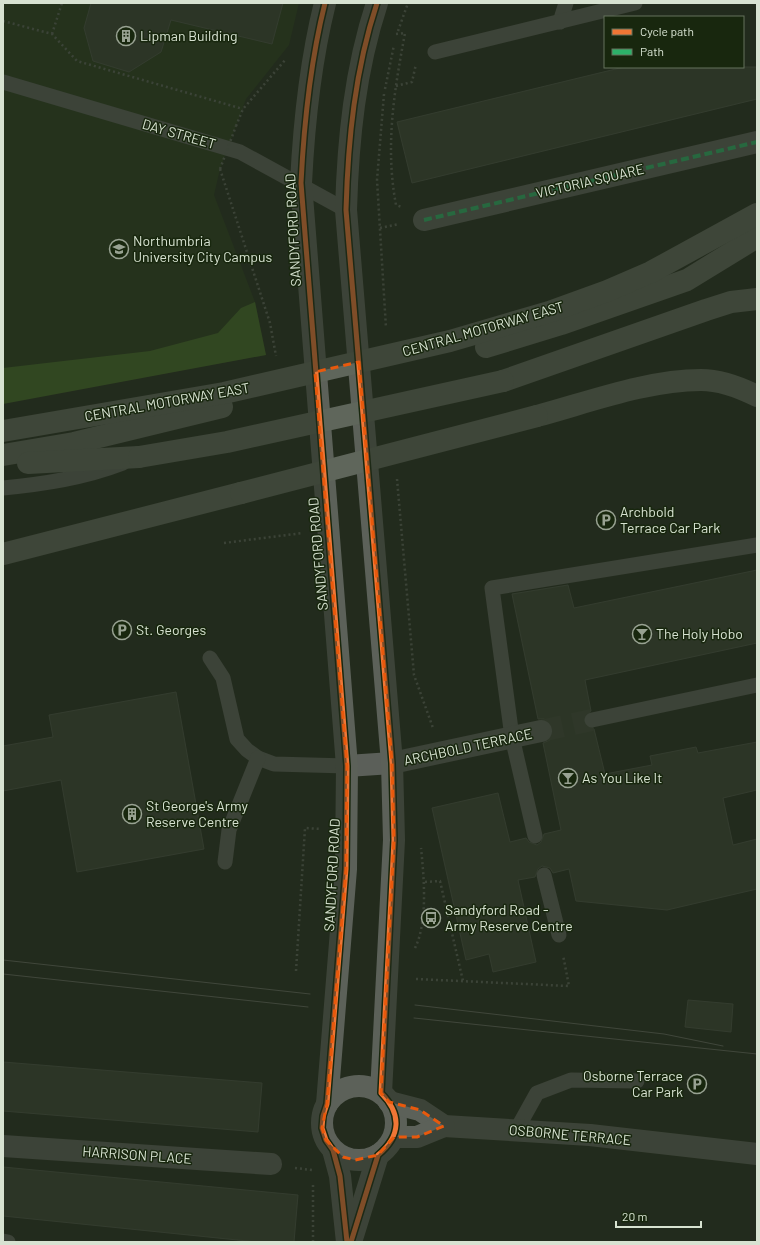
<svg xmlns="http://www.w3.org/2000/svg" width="760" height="1245" font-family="Barlow,sans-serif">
<rect width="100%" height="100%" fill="#232b1d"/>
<path fill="#283a1c" d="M 3,3 L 299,3 L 289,45 L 246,99 L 220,169 L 214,195 L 255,302 L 266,355 L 3,403 Z"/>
<path fill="#446827" d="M 255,302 L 266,355 L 3,404 L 3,368 L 150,351 L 218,333 L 241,308 Z"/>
<g fill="#394231" stroke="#485044">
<path d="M 91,3 L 283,3 L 272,44 L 171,20 L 161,52 L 129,72 L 93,61 L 84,28 Z"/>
<path d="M 624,67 L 757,67 L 757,99 L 412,183 L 397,122 Z"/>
<path d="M 757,570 L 757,643 L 585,680 L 591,711 L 586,714 L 583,721 L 589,728 L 594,729 L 605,774 L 652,765 L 650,756 L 696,747 L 698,753 L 757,742 L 757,790 L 723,798 L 733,845 L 757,839 L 757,889 L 667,910 L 576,901 L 569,869 L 553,873 L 550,868 L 542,866 L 538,869 L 535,877 L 518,880 L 536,962 L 493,972 L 489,954 L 466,960 L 432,808 L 498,793 L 510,842 L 526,838 L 529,842 L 537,845 L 541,842 L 544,834 L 561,830 L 543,743 L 550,740 L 553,734 L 553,729 L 550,722 L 544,719 L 538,719 L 512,594 L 568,585 L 574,608 Z"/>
<path d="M 176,692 L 204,849 L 77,872 L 61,780 L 3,791 L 3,746 L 53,737 L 49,715 Z"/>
<path d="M 688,1000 L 733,1004 L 731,1032 L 685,1027 Z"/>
<path d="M 3,1062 L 262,1083 L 258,1132 L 3,1111 Z"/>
<path d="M 3,1167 L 298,1195 L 294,1242 L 257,1242 L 3,1216 Z"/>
</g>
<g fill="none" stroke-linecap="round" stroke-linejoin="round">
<path stroke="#3e4638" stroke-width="22" stroke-dasharray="22 11" stroke-linecap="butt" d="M 541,731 L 592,720"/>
<g stroke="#5a6058" stroke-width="2.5" stroke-dasharray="2 3" stroke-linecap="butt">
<path d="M 3,21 L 52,34 L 77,61 L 243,109"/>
<path d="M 398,31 L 408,3"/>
<path d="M 52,34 L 62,3"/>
<path d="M 396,34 L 405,33 C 394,92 385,146 396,205 L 402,207"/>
<path d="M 396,86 L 412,82 L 416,64"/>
<path d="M 385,89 L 394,45"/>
<path d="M 384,94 L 377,180 L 386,328"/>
<path d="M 236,126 L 243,109 L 286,59"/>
<path d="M 220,169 L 270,323 L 276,356"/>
<path d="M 380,228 L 399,224"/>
<path d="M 397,479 L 414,675 L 433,728"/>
<path d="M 224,543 L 303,533"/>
<path d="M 425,882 L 440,881 L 463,981"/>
<path d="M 415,948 C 428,922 424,877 421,848"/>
<path d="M 296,971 L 305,828 L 321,829"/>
<path d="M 416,979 L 569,986 L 563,955"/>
<path d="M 295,1168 L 312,1170"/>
<path d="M 313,1242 L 313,1183"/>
</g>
<g stroke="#5b5f59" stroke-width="15">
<path d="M 560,22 L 566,3"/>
<path d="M 435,52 L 635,3"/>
<path d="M 3,82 L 240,152 L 346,210"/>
<path d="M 3,488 C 44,484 84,478 123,463"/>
<path d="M 210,658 L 223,678 L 237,739 L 247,750 L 258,758 L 274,764 L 347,766"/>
<path d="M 592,720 L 757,685"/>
<path d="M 535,836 L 512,737 L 492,588 L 757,545"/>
<path d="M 225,862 L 229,830 L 258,758"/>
<path d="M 544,875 L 559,935"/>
<path d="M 517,1129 L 537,1093 L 571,1080 L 637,1081"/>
<path d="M 3,1241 L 8,1242"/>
</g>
<path stroke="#5b5f59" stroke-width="22" d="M 424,220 L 757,142"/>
<g stroke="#5b5f59" stroke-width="22">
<path d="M 347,766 L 392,763 L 541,731"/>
<path d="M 3,1146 L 271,1164"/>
</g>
<g stroke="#5c6159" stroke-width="22">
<path d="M 325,3 C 310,63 304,122 301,183 L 347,766 L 346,869 L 327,1104"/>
<path d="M 377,3 C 355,70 348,139 346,210 L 392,763 L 394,840 L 381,1093"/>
<circle cx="359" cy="1123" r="37"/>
<path d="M 389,1102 L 420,1110 L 444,1126 L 590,1135 L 757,1154"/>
<path d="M 394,1137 L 417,1137 L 444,1126"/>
<path d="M 333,1150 L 340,1176 L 347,1242"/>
<path d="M 351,1242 L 378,1155"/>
</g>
<g stroke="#5f665b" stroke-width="22">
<path d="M 486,347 L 561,324 L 687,280 L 757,237"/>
<path d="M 503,381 L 706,310 L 731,302 L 757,299"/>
<path d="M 537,416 C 589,402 648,380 701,380 C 720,380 741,388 757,396"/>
<path d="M 3,455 L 74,443 L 222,407"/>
<path d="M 28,463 L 139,457"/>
<path d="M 3,554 L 241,493"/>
</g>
<g stroke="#63675f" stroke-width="1">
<path d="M 3,960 L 310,994"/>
<path d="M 3,974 L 308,1007"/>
<path d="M 415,1005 L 664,1034 L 723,1046"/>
<path d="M 414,1018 L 757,1054"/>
</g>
<path stroke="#5a6058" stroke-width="2.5" stroke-dasharray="2 3" stroke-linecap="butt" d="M 220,169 L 236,126"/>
<g stroke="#5f665b" stroke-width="22">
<path d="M 3,431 L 224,393 L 450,341 L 549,312 L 607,291 L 651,272 L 757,214"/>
<path d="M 139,457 L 227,442 L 503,381"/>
<path d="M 241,493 L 537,416"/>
</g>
<path stroke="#2db169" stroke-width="4" stroke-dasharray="8 4" stroke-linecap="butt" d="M 424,220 L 757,142"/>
<defs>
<g id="cycleway">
<path d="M 325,3 C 310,63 304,122 301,183 L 347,766 L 346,869 L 327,1104 L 323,1116 L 322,1128 L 326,1140 L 333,1150 L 340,1176 L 347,1242"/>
<path d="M 351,1242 L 378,1155 C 401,1136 402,1114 381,1093 L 394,840 L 392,763 L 346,210 C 348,139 355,70 377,3"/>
</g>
</defs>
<use href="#cycleway" stroke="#18270e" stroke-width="8"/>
<use href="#cycleway" stroke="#f07635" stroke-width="5"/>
</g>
<path d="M0 0H760V1245H0ZM 359,362 L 392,763 L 394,840 L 381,1093 L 389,1102 L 420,1110 L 444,1126 L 417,1137 L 394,1137 L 378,1155 L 355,1160 L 343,1157 L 326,1140 L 322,1128 L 327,1104 L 346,869 L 347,766 L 315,372 Z" fill="#232b1d" fill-opacity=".55" fill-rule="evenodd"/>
<path fill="none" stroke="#e8590c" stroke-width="3" stroke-dasharray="8 5" stroke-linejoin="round" d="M 359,362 L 392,763 L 394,840 L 381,1093 L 389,1102 L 420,1110 L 444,1126 L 417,1137 L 394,1137 L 378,1155 L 355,1160 L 343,1157 L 326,1140 L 322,1128 L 327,1104 L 346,869 L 347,766 L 315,372 Z"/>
<defs>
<symbol id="building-ring" viewBox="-11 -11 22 22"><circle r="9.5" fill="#18270e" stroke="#98a292" stroke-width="1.5"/><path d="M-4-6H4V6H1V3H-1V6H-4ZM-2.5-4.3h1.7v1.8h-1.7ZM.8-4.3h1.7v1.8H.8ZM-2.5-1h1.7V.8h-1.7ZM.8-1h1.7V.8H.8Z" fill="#98a292"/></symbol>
<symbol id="university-ring" viewBox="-11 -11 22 22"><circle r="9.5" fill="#18270e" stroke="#98a292" stroke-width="1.5"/><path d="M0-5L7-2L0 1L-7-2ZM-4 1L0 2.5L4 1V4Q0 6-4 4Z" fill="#98a292"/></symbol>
<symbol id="parking-ring" viewBox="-11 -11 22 22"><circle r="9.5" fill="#18270e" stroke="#98a292" stroke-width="1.5"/><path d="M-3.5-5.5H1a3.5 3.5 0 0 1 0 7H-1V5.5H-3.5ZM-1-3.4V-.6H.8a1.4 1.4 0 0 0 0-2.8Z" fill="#98a292"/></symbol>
<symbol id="bar-ring" viewBox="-11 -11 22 22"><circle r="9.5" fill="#18270e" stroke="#98a292" stroke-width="1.5"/><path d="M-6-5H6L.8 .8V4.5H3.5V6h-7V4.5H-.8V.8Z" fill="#98a292"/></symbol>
<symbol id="bus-ring" viewBox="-11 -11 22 22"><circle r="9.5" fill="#18270e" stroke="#98a292" stroke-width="1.5"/><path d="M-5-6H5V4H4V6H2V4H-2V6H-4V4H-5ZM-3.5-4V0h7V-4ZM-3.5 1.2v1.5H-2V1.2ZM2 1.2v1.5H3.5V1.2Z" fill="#98a292"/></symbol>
</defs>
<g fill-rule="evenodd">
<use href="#building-ring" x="115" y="25" width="22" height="22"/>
<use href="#university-ring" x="108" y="238" width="22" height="22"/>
<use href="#parking-ring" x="595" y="509" width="22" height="22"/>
<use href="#parking-ring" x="111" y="619" width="22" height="22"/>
<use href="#bar-ring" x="631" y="623" width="22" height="22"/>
<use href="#bar-ring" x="557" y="767" width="22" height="22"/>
<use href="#building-ring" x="121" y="803" width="22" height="22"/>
<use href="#bus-ring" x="420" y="907" width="22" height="22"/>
<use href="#parking-ring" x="686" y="1073" width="22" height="22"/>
</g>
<g text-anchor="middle" stroke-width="3" stroke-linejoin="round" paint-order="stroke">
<g font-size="14" fill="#d7e2d1" stroke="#18270e" text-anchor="start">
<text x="140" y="41">Lipman Building</text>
<text x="133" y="246">Northumbria<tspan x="133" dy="16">University City Campus</tspan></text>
<text x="620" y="517">Archbold<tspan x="620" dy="16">Terrace Car Park</tspan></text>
<text x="136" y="635">St. Georges</text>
<text x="656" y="639">The Holy Hobo</text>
<text x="582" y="783">As You Like It</text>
<text x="146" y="811">St George's Army<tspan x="146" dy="16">Reserve Centre</tspan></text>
<text x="445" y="915">Sandyford Road -<tspan x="445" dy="16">Army Reserve Centre</tspan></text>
<text x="683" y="1081" text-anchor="end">Osborne Terrace<tspan x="683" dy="16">Car Park</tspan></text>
</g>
<g font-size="14" fill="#d7e2d1" stroke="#18270e">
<text transform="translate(179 134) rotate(16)" y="5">DAY STREET</text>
<text transform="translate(590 181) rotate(-13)" y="5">VICTORIA SQUARE</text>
<text transform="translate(293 230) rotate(-93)" y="5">SANDYFORD ROAD</text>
<text transform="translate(483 329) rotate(-16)" y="5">CENTRAL MOTORWAY EAST</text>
<text transform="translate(167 402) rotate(-10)" y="5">CENTRAL MOTORWAY EAST</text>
<text transform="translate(318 554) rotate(-95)" y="5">SANDYFORD ROAD</text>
<text transform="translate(468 747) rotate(-12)" y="5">ARCHBOLD TERRACE</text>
<text transform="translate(332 875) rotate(-87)" y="5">SANDYFORD ROAD</text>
<text transform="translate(570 1135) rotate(5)" y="5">OSBORNE TERRACE</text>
<text transform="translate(137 1155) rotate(4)" y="5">HARRISON PLACE</text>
</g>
</g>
<rect width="760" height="1245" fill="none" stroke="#d7e2d1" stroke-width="8"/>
<rect x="604" y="16" width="140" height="52" fill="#18270e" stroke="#64725c"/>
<rect x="612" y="29" width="20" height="6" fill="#f07635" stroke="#64725c"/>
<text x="640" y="36" font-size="12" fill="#d7e2d1">Cycle path</text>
<rect x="612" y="49" width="20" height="6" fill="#2db169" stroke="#64725c"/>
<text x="640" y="56" font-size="12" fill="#d7e2d1">Path</text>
<path d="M616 1221v6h85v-6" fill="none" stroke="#d7e2d1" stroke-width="2"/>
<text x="622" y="1221" font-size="12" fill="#d7e2d1" stroke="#18270e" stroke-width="3" paint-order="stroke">20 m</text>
</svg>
